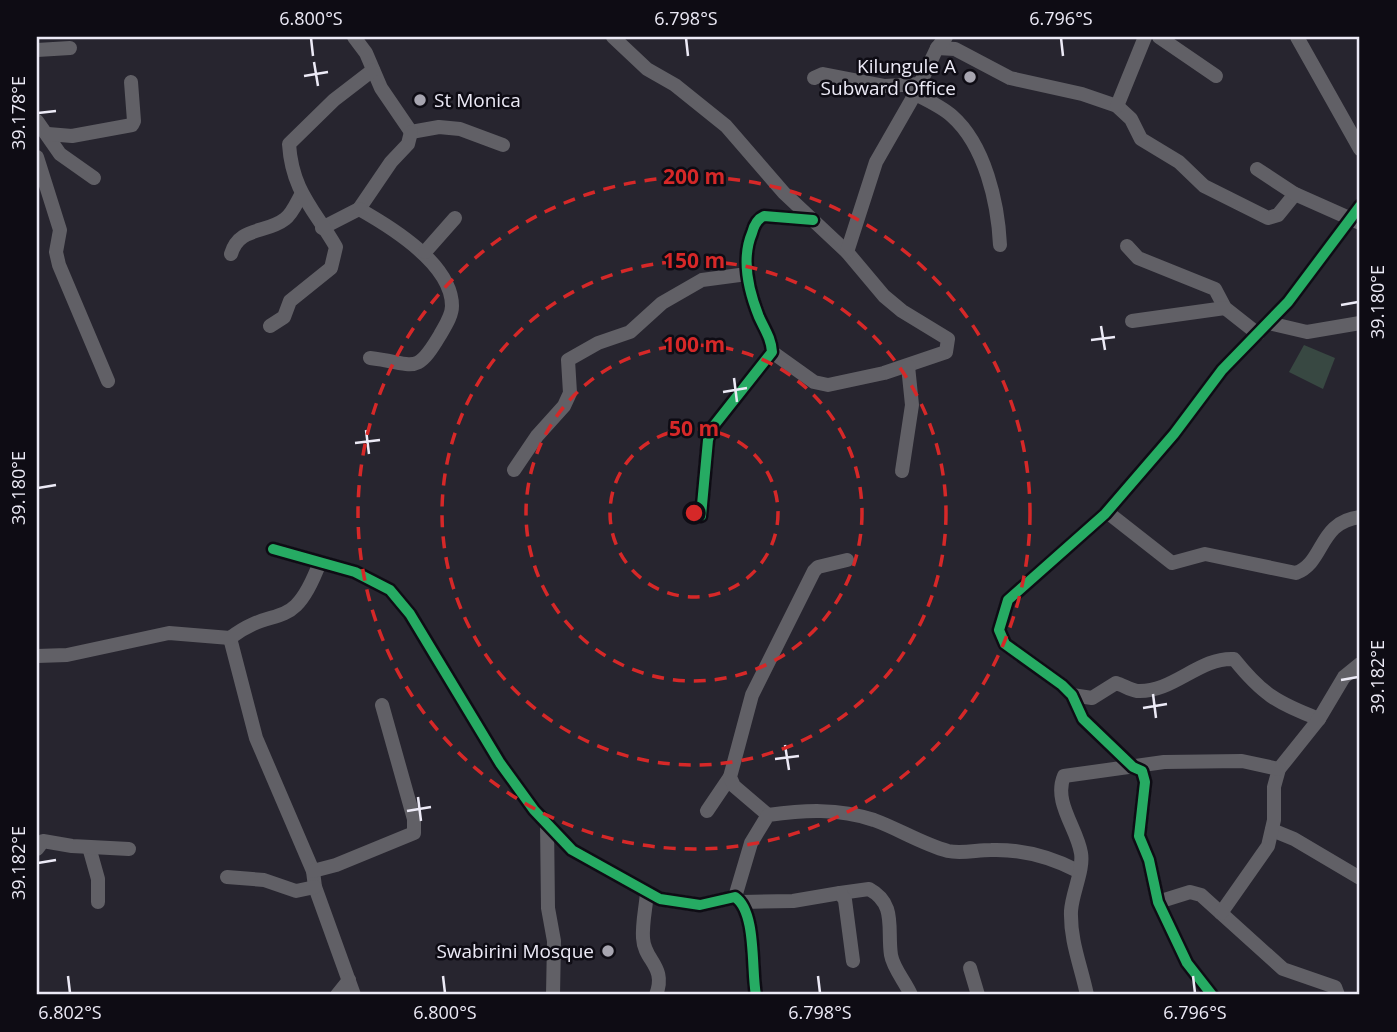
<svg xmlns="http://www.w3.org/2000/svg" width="1397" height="1032" font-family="'Open Sans',sans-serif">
<rect width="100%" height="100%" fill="#27252f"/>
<path fill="#384842" d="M 1304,345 L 1335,358 L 1323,389 L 1289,372 Z"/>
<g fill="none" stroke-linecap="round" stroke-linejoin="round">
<g stroke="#616066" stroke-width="14">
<path d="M 354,37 L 366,53 L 381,88 L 411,132 L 439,127 L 460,129 L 503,145"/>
<path d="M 613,37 L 647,69 L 675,85 L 726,126 L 784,193 L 847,252 L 884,296 L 902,311 L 948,339 L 946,352 L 884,373 L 828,385 L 814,382 L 772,352"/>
<path d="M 1159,37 L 1216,76"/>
<path d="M 1297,37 L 1360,149"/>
<path d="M 937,48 L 955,49 L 1010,78 L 1082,94 L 1117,106 L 1131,119 L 1141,139 L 1179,162 L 1204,186 L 1268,218 L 1278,215 L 1295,194"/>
<path d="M 37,50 L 70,48"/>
<path d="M 814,78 L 823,74 L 885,86 L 919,84"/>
<path d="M 915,94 C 927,100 942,107 952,116 C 985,145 998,203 1000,245"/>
<path d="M 1117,106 L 1145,37"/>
<path d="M 37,121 L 60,154 L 94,178"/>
<path d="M 48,134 L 72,136 L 132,125 L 134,121 L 131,82"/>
<path d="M 37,157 L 60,230 L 56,252 L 59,265 L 108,381"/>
<path d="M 1257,169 L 1295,194 L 1358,222"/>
<path d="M 359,209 L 391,162 L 408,144 L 411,132"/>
<path d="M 322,228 L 359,209 C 391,227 452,264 452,306 C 452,316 445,326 440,335 C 415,377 415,363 370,358"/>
<path d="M 1127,246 L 1138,258 L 1215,289 L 1225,308 L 1258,334"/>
<path d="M 425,252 L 455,218"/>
<path d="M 847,252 L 876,162 L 915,94 L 937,48 L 946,37"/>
<path d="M 231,254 C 239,226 266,234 285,219 C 292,214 297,202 301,195"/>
<path d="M 1132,321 L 1225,308"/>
<path d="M 1269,323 L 1307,332 L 1360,323"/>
<path d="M 270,326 L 284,317 L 290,301 L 331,268 L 336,247 C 314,209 292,191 289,144 L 334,100 L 373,70"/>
<path d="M 514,470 L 537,436 L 564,406 L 570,393 L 568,360 L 598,343 L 630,332 L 662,303 L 702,280 L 747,274"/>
<path d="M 902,471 L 912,405 L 908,366"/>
<path d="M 1107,512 L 1172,563 L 1205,554 L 1296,573 C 1325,562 1318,522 1360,517"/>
<path d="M 701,516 L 708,440 L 712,428 L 772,352 C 771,338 765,330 759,317 C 749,292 741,259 752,233 C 754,225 757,219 764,216 L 813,220"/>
<path d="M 273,549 L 355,572 L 390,590 L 410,614 L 500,763 L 534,810 L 572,850 L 660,899 L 700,905 L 735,897 C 757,912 751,970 756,995"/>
<path d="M 230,638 L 256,738 L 313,871 L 315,887 L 354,995"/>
<path d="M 37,656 L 67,655 L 169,633 L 230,638 C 277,602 292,636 320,562"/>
<path d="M 1072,695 L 1092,698 L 1116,683 C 1123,685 1130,690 1137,691 C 1173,693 1199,657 1234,659 C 1262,694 1277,703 1319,719"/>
<path d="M 707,811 L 730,777"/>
<path d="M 768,815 L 734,786 L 730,777 L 752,695 L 814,571 L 818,567 L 847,560"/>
<path d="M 547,823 L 548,908 L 554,941 L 553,995"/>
<path d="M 1272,830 L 1294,839 L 1360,878"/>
<path d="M 89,847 L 98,879 L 98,902"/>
<path d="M 37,849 L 43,841 L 72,846 L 129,849"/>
<path d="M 313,871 L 336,865 L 414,833 L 414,819 L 382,705"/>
<path d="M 227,877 L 264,880 L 296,891 L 315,887"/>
<path d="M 647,892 C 646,907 642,923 643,938 C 644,961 667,966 656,995"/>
<path d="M 840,893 L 869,889 C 897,904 887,929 891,955 C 893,968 906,983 911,995"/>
<path d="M 735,897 L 751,843 L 768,815 C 805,810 837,808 874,820 C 899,829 922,844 948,851 C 961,854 977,850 991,850 C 1022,849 1051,857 1078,871"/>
<path d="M 742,902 L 793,901 L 840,893 L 845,900 L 853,961"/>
<path d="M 1158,902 L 1190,892 L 1201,895 L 1283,969 L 1335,987 L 1338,995"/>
<path d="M 1221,913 L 1268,846 L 1274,820 L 1274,787 L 1279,769 L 1319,719 L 1344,677 L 1360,664"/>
<path d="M 970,968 L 978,995"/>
<path d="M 337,995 L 349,980"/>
<path d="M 1087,995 C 1081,966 1070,941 1071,911 C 1072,893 1084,870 1081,853 C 1077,828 1053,802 1064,776 L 1164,762 L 1242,761 L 1279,769"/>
<path d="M 1212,995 L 1187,963 L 1158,902 L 1149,860 L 1139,836 L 1145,782 L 1142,771 L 1133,767 L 1083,719 L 1072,695 L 1062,685 L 1005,644 L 999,630 L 1008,600 L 1105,514 L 1174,434 L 1222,370 L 1288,302 L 1360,206"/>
</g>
<defs>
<g id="cycleway">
<path d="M 701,516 L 708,440 L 712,428 L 772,352 C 771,338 765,330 759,317 C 749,292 741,259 752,233 C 754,225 757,219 764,216 L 813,220"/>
<path d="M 273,549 L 355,572 L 390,590 L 410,614 L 500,763 L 534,810 L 572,850 L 660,899 L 700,905 L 735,897 C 757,912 751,970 756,995"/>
<path d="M 1212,995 L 1187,963 L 1158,902 L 1149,860 L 1139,836 L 1145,782 L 1142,771 L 1133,767 L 1083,719 L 1072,695 L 1062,685 L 1005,644 L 999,630 L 1008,600 L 1105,514 L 1174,434 L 1222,370 L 1288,302 L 1360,206"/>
</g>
</defs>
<use href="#cycleway" stroke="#0e0c14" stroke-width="15"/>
<use href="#cycleway" stroke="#26ab63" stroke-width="10"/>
</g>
<path fill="none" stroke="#eceaf6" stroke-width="2.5" d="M 311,38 L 313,56M 686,38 L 688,56M 1061,38 L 1063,56M 314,62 L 318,86M 304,76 L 328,72M 38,113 L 56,111M 1341,305 L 1358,302M 1101,326 L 1105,350M 1091,340 L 1115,337M 734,378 L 737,402M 723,392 L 747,388M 366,430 L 369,454M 355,443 L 380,440M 38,488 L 56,485M 1341,680 L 1358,677M 1153,694 L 1156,718M 1143,708 L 1167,704M 785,745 L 789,770M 775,759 L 799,756M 418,797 L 421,821M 407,811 L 431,807M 38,863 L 56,860M 68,976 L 70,993M 443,976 L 445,993M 818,976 L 820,993M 1193,976 L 1195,993"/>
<g fill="none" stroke="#d62828" stroke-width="3.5" stroke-dasharray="12 9">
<circle cx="694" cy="513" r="84"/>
<circle cx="694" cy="513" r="168"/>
<circle cx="694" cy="513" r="252"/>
<circle cx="694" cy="513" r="336"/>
</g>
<g fill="#a7a5b0" stroke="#0e0c14" stroke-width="2.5">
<circle cx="970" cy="77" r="7"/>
<circle cx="420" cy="100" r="7"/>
<circle cx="608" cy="951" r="7"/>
</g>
<g text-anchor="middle" stroke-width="5" stroke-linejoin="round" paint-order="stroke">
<g font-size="19" fill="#eceaf6" stroke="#0e0c14" text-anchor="end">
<text x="956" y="73">Kilungule A<tspan x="956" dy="22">Subward Office</tspan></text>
<text x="434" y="107" text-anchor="start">St Monica</text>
<text x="594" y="958">Swabirini Mosque</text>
</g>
</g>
<circle cx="694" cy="513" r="10" fill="#d62828" stroke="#0e0c14" stroke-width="3.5"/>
<g font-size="21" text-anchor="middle" font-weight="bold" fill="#d62828" stroke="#0e0c14" stroke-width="5" stroke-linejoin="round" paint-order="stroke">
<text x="694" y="184">200 m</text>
<text x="694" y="268">150 m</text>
<text x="694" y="352">100 m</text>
<text x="694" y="436">50 m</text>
</g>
<rect width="1397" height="1032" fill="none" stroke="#0e0c14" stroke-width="77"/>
<rect x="38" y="38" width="1320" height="955" fill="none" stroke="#eceaf6" stroke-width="2.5"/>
<g font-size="18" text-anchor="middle" fill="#eceaf6">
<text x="311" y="25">6.800°S</text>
<text x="686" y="25">6.798°S</text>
<text x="1061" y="25">6.796°S</text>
<text transform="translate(19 113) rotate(-90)" y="6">39.178°E</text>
<text transform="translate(1378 302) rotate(-90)" y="6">39.180°E</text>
<text transform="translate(19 488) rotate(-90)" y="6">39.180°E</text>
<text transform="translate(1378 677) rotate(-90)" y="6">39.182°E</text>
<text transform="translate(19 863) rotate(-90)" y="6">39.182°E</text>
<text x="70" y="1019">6.802°S</text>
<text x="445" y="1019">6.800°S</text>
<text x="820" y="1019">6.798°S</text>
<text x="1195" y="1019">6.796°S</text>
</g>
</svg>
